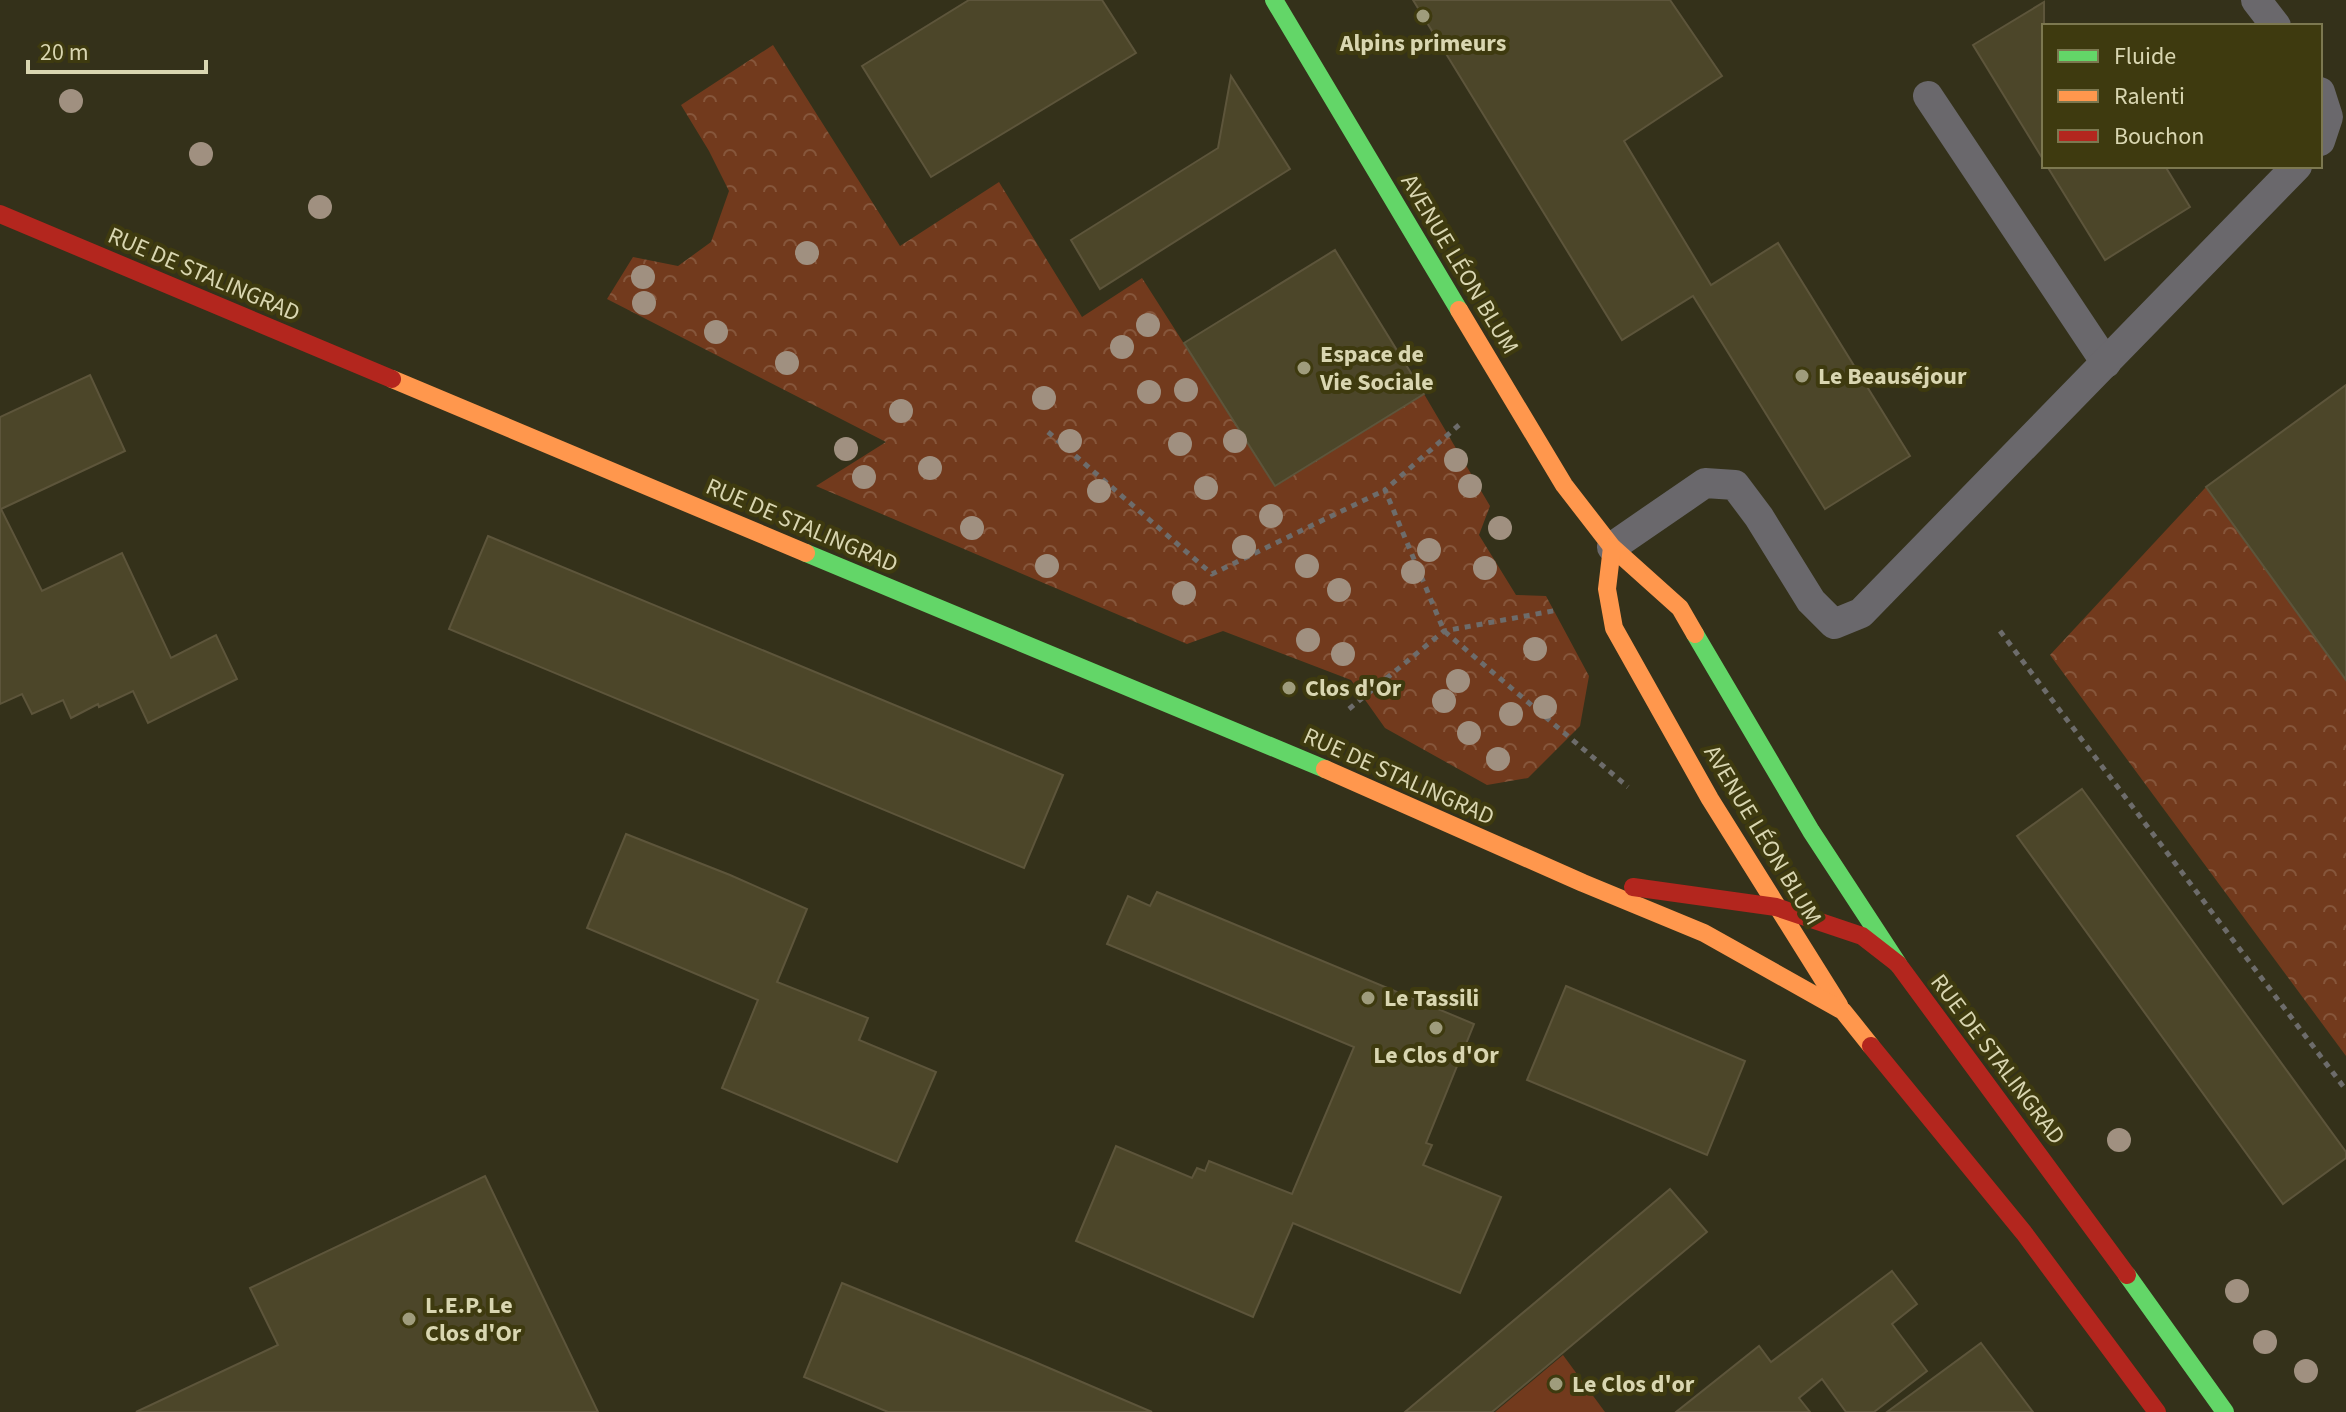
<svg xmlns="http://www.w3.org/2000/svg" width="2346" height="1412" font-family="'Source Sans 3',sans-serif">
<defs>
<pattern id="park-crowns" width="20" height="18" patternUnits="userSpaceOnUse" patternTransform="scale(2)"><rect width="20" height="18" fill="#723a1d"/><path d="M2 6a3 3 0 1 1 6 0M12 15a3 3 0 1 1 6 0" fill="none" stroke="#86563b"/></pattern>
</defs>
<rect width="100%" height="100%" fill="#34311a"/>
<g fill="url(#park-crowns)">
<path d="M 773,45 L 900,246 L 999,182 L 1082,317 L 1142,278 L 1275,486 L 1424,394 L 1490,506 L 1479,535 L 1516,595 L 1546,596 L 1589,676 L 1580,726 L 1528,778 L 1487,785 L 1385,728 L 1351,680 L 1223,631 L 1187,644 L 816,486 L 886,442 L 607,299 L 633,257 L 678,266 L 711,242 L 729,191 L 709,151 L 681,105 Z"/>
<path d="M 2206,487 L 2346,680 L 2346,1056 L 2050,655 Z"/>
</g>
<path fill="#723a1d" d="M 1563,1355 L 1605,1412 L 1495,1412 Z"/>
<g fill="#4c4629" stroke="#5d553b" stroke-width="2">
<path d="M 969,0 L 1102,0 L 1136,53 L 931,177 L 862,66 Z"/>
<path d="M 1413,0 L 1670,0 L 1722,76 L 1624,141 L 1711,285 L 1778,243 L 1910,456 L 1825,509 L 1693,296 L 1622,340 Z"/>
<path d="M 2044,2 L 2044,161 L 1973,45 Z"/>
<path d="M 1231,76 L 1290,169 L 1100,289 L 1071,240 L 1218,148 Z"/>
<path d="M 2047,166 L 2165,166 L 2190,207 L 2105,260 Z"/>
<path d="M 1335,250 L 1424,394 L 1275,486 L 1184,343 Z"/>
<path d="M 90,375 L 125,451 L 1,509 L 42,591 L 122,553 L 171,658 L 216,635 L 237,679 L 148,723 L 133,691 L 99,707 L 98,704 L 71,718 L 63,700 L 32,714 L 22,694 L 0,704 L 0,417 Z"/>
<path d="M 2346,385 L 2346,680 L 2206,487 Z"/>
<path d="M 488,536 L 1063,775 L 1024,868 L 449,629 Z"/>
<path d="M 2082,789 L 2346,1152 L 2346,1158 L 2283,1204 L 2017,836 Z"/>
<path d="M 626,834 L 730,875 L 807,909 L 777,982 L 868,1018 L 859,1040 L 936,1072 L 897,1162 L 722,1088 L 758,1000 L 587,928 Z"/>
<path d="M 1157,892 L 1474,1024 L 1426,1143 L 1432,1145 L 1423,1165 L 1501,1197 L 1460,1293 L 1293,1223 L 1253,1317 L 1076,1241 L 1116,1146 L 1192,1178 L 1197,1168 L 1205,1171 L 1209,1161 L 1292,1194 L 1354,1047 L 1107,944 L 1128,896 L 1150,906 Z"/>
<path d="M 1566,986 L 1745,1061 L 1707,1155 L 1527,1080 Z"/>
<path d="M 485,1176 L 598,1412 L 136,1412 L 278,1345 L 250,1288 Z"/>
<path d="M 1670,1189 L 1707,1232 L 1492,1412 L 1405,1412 Z"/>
<path d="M 1892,1271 L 1917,1304 L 1892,1324 L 1927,1371 L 1874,1412 L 1846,1412 L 1822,1379 L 1799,1398 L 1810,1412 L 1676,1412 L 1759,1346 L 1771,1362 Z"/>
<path d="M 842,1283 L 1028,1359 L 1152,1412 L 888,1412 L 804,1377 Z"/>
<path d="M 1981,1343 L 2033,1412 L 1887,1412 Z"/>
</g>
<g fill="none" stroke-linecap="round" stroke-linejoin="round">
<g stroke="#6d6c6b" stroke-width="5" stroke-dasharray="6 6" stroke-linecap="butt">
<path d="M 1459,425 L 1385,490 L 1444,631 L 1628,787"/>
<path d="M 1048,432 L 1212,574 L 1385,490"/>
<path d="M 2000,631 L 2346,1090"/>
<path d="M 1349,709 L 1444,631 L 1558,610"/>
</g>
<g stroke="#6a686c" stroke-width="30">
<path d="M 2256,0 L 2276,26"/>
<path d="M 2320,92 L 2328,117 L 2320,141"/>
<path d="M 1928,96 L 2106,363"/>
<path d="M 1612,547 L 1705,483 L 1735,485 L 1759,517 L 1811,601 L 1834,624 L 1861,613 L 2297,166"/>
</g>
<g stroke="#63d668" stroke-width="18">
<path d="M 1274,0 L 1459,310"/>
<path d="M 806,553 L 1325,769"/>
<path d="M 1695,634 L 1811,831 L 1898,964"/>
<path d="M 2127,1275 L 2225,1412"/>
</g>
<g stroke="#ff974d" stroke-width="18">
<path d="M 1459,310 L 1564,485 L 1612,547 L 1680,608 L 1695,634"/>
<path d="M 392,379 L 806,553"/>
<path d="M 1612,547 L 1607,589 L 1614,628 L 1710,799 L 1839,1005"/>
<path d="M 1325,769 L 1583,883 L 1704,933 L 1843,1011 L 1871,1046"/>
</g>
<g stroke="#b3261e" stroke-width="18">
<path d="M 0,214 L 392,379"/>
<path d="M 1633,887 L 1776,907 L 1862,936 L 1898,964 L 2127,1275"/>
<path d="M 1871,1046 L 2024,1233 L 2157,1412"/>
</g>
</g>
<g fill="#a09080">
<circle cx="71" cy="101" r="12"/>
<circle cx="201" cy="154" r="12"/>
<circle cx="320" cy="207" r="12"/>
<circle cx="807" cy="253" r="12"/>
<circle cx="643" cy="277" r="12"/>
<circle cx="644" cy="303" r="12"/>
<circle cx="1148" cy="325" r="12"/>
<circle cx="716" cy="332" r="12"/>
<circle cx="1122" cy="347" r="12"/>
<circle cx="787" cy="363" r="12"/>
<circle cx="1186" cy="390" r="12"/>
<circle cx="1149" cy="392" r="12"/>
<circle cx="1044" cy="398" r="12"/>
<circle cx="901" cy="411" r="12"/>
<circle cx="1070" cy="441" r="12"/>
<circle cx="1235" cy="441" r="12"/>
<circle cx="1180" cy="444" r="12"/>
<circle cx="846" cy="449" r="12"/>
<circle cx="1456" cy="460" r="12"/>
<circle cx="930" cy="468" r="12"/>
<circle cx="864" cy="477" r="12"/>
<circle cx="1470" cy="486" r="12"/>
<circle cx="1206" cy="488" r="12"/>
<circle cx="1099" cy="491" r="12"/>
<circle cx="1271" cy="516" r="12"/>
<circle cx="972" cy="528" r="12"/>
<circle cx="1500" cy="528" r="12"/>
<circle cx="1244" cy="547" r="12"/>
<circle cx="1429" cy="550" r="12"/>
<circle cx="1047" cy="566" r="12"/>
<circle cx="1307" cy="566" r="12"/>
<circle cx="1485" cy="568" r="12"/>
<circle cx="1413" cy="572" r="12"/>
<circle cx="1339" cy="590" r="12"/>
<circle cx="1184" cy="593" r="12"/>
<circle cx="1308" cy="640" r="12"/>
<circle cx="1535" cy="649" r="12"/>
<circle cx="1343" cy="654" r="12"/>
<circle cx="1458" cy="681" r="12"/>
<circle cx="1444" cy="701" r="12"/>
<circle cx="1545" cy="707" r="12"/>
<circle cx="1511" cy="714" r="12"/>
<circle cx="1469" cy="733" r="12"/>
<circle cx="1498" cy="759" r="12"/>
<circle cx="2119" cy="1140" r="12"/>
<circle cx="2237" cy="1291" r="12"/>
<circle cx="2265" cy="1342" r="12"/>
<circle cx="2306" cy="1371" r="12"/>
</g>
<g fill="#9f9c7c" stroke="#3e3a0f" stroke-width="3">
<circle cx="1423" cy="16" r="8"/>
<circle cx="1304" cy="368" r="8"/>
<circle cx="1802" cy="376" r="8"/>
<circle cx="1289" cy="688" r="8"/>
<circle cx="1368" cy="998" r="8"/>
<circle cx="1436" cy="1028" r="8"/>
<circle cx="409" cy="1319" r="8"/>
<circle cx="1556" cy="1384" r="8"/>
</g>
<g text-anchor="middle" stroke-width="8" stroke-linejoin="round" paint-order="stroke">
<g font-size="24" font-weight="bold" fill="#d9d6b1" stroke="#3e3a0f" text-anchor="start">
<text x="1423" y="51" text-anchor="middle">Alpins primeurs</text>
<text x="1320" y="362">Espace de<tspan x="1320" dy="28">Vie Sociale</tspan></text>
<text x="1818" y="384">Le Beauséjour</text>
<text x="1305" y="696">Clos d'Or</text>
<text x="1384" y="1006">Le Tassili</text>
<text x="1436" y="1063" text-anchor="middle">Le Clos d'Or</text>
<text x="425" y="1313">L.E.P. Le<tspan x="425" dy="28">Clos d'Or</tspan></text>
<text x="1572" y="1392">Le Clos d'or</text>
</g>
<g font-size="24" fill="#d9d6b1" stroke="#3e3a0f">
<text transform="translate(1460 264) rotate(59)" y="8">AVENUE LÉON BLUM</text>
<text transform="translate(204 274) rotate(23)" y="8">RUE DE STALINGRAD</text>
<text transform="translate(802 525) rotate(23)" y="8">RUE DE STALINGRAD</text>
<text transform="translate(1399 776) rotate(24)" y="8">RUE DE STALINGRAD</text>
<text transform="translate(1763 835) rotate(59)" y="8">AVENUE LÉON BLUM</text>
<text transform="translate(1998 1059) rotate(53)" y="8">RUE DE STALINGRAD</text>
</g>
</g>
<rect x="2042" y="24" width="280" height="144" fill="#3e3a0f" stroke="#7c7850" stroke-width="2"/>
<rect x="2058" y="50" width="40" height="12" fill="#63d668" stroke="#7c7850" stroke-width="2"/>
<text x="2114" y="64" font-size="24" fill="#d9d6b1">Fluide</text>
<rect x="2058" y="90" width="40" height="12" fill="#ff974d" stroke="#7c7850" stroke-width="2"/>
<text x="2114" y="104" font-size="24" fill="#d9d6b1">Ralenti</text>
<rect x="2058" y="130" width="40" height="12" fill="#b3261e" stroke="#7c7850" stroke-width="2"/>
<text x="2114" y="144" font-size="24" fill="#d9d6b1">Bouchon</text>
<path d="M28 60v12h178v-12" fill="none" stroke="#d9d6b1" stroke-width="4"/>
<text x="40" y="60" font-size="24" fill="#d9d6b1" stroke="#3e3a0f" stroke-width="6" paint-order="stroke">20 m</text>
</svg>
